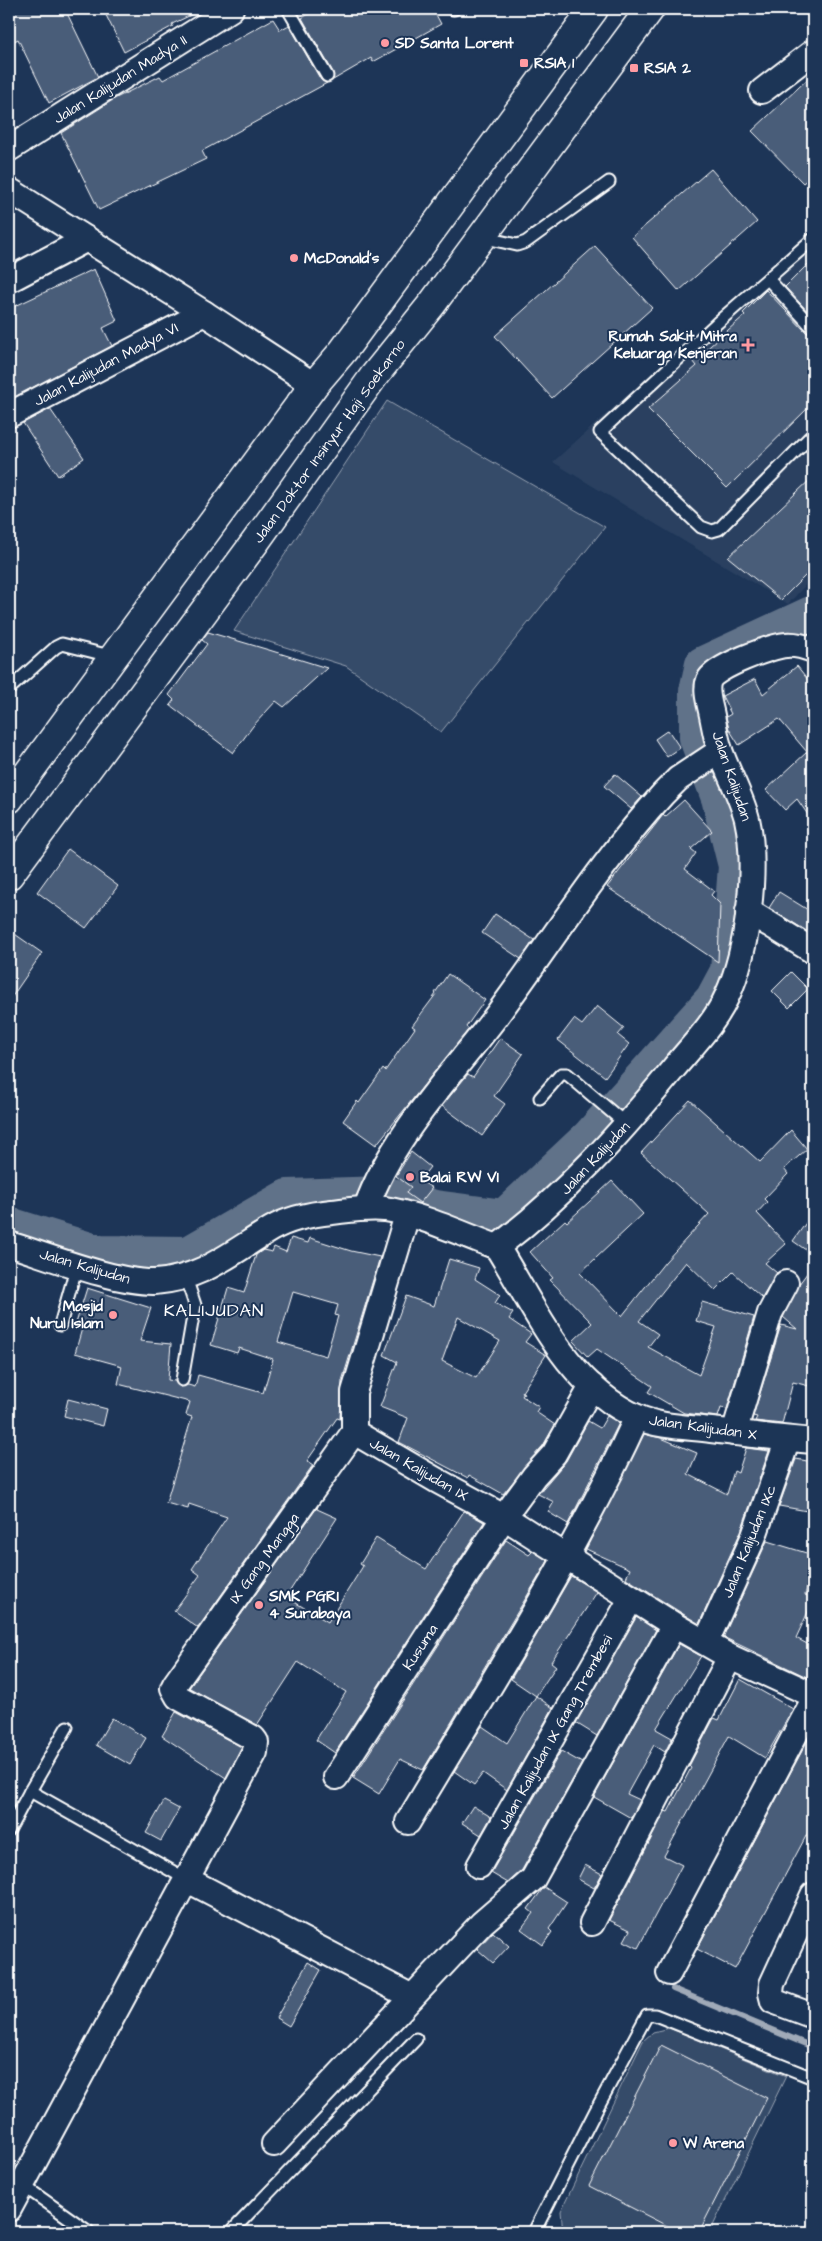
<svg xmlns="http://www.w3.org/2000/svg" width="822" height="2241" font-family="'Architects Daughter',sans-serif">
<rect width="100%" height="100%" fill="#1d3557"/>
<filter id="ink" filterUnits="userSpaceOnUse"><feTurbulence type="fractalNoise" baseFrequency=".02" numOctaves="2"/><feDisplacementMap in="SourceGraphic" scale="10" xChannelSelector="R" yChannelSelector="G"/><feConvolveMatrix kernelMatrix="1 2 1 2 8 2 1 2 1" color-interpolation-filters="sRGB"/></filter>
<g filter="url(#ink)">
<path fill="#2a4161" d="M 813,228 L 813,577 L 788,604 L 553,462 Z"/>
<g fill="#364b69" stroke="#9aa5b4">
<path d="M 387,401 L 605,527 L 441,732 L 346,666 L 234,631 Z"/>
<path d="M 669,2028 L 786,2076 L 710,2232 L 563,2232 L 561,2211 L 643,2041 L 653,2032 Z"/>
</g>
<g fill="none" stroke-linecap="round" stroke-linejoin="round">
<path stroke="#a0aab8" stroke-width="6" d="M 673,1989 L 813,2047"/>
<path stroke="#617289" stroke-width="36" d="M 9,1225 L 99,1253 L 188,1254 L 287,1197 L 385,1194 L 435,1208 L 504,1217 L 590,1136 L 713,999 L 728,971 L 736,866 L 719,798 L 697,738 L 697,691 L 703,664 L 811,614 L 813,617"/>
</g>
<g fill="#4a5d79" stroke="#fff" fill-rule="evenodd">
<path d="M 9,9 L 65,9 L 98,77 L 49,103 L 18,39 L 9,44 Z"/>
<path d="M 103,9 L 204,9 L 172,24 L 173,26 L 124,52 Z"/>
<path d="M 317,9 L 433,9 L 441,24 L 373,62 L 371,58 L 333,80 L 333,72 L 302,18 Z"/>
<path d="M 273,19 L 280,30 L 289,25 L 321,80 L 327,83 L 202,151 L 206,159 L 99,210 L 61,133 L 116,98 L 160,76 L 163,80 Z"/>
<path d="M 813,74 L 813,175 L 803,183 L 752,131 Z"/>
<path d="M 711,169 L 757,222 L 679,291 L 632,237 Z"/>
<path d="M 595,246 L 652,308 L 552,398 L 495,336 Z"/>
<path d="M 813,259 L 813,317 L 785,287 Z"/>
<path d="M 94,269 L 117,321 L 103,328 L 112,346 L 9,400 L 9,309 Z"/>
<path d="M 766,290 L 807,333 L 813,335 L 813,403 L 727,488 L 648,409 L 697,366 L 693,361 L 745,315 L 743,313 Z"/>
<path d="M 50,409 L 84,458 L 58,476 L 23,423 Z"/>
<path d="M 813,477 L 813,568 L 781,600 L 728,557 Z"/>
<path d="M 208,632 L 269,650 L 327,668 L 284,707 L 276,701 L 253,726 L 233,753 L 170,705 L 174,700 L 169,695 L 207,644 L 202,640 Z"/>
<path d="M 797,666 L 813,686 L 813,822 L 797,799 L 785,810 L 766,790 L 807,752 L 779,719 L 739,745 L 729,729 L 726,717 L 731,714 L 722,696 L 755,679 L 763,694 Z"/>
<path d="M 668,730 L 680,748 L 667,757 L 655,739 Z"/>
<path d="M 615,774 L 642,797 L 631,809 L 604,786 Z"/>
<path d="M 684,800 L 712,831 L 691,849 L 696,853 L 685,869 L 714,891 L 711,895 L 720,904 L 718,962 L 607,887 L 663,815 L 665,817 Z"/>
<path d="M 68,849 L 118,886 L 86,928 L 37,892 Z"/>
<path d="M 779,892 L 813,913 L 813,935 L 769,908 Z"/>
<path d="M 495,914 L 534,940 L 521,959 L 482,933 Z"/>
<path d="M 9,930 L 42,953 L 9,1001 Z"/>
<path d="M 791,972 L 808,989 L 789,1008 L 772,991 Z"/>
<path d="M 448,974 L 485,1000 L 466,1027 L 469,1029 L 376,1145 L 343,1121 L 357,1101 L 359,1103 L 383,1069 L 385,1071 L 415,1028 L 412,1026 L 436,994 L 435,993 Z"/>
<path d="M 597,1006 L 624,1028 L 618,1035 L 629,1044 L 605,1077 L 558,1040 L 574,1019 L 582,1025 Z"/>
<path d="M 500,1038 L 523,1054 L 494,1096 L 505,1104 L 482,1136 L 442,1106 L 468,1074 L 473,1077 Z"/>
<path d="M 690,1100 L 760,1162 L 791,1130 L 807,1149 L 784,1169 L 788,1174 L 764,1199 L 767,1202 L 757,1213 L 786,1244 L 765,1263 L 777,1273 L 762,1298 L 733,1272 L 715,1290 L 686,1262 L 639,1321 L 658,1334 L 648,1347 L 699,1375 L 716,1327 L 696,1321 L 702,1302 L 754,1317 L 727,1409 L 721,1408 L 718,1417 L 684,1413 L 648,1392 L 652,1386 L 597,1349 L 588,1357 L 573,1341 L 592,1323 L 550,1280 L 553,1278 L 530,1252 L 565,1220 L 567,1222 L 612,1181 L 643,1214 L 580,1273 L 622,1316 L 665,1262 L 709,1214 L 641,1153 Z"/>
<path d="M 411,1152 L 430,1167 L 420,1180 L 432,1188 L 420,1203 L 406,1193 L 411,1187 L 396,1176 Z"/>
<path d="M 813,1213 L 813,1255 L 793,1241 Z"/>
<path d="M 291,1238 L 308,1243 L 310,1238 L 351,1251 L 380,1257 L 342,1381 L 340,1419 L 337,1418 L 307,1461 L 313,1465 L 198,1628 L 174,1611 L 200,1575 L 192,1569 L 227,1517 L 189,1504 L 188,1509 L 166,1503 L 192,1417 L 186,1415 L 190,1402 L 118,1384 L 122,1366 L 75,1353 L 83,1325 L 76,1323 L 87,1288 L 151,1308 L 140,1341 L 171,1344 L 168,1380 L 175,1381 L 180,1387 L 188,1385 L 195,1387 L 198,1375 L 263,1393 L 273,1359 L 239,1348 L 237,1353 L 211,1345 L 228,1288 L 244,1293 L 256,1255 L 263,1250 L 272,1252 L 274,1247 L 286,1252 ZM 293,1292 L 338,1305 L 335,1315 L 338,1316 L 326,1356 L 278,1342 Z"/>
<path d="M 449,1259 L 479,1268 L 475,1279 L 500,1295 L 495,1303 L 513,1313 L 509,1319 L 531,1334 L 525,1342 L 546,1355 L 522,1392 L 524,1393 L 522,1396 L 539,1407 L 536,1412 L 555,1425 L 543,1446 L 503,1494 L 469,1475 L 468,1478 L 399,1442 L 408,1418 L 380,1407 L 397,1362 L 384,1355 L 406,1296 L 434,1306 ZM 458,1317 L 500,1341 L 476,1378 L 442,1361 Z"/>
<path d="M 813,1265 L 813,1387 L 793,1382 L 782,1424 L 755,1421 L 757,1417 L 753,1416 L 781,1325 L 797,1329 L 783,1317 L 799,1284 Z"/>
<path d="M 68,1399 L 107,1409 L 103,1426 L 64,1416 Z"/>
<path d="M 607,1416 L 619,1423 L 568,1524 L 548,1512 L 554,1502 L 538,1494 L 566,1461 L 588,1421 L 600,1428 Z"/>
<path d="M 644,1434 L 661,1438 L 697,1453 L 688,1474 L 727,1494 L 734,1471 L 738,1473 L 746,1448 L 769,1451 L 741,1531 L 699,1624 L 626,1578 L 630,1569 L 586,1549 Z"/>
<path d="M 796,1459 L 813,1462 L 813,1512 L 779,1506 Z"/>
<path d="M 318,1506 L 317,1509 L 337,1518 L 286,1597 L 328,1622 L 363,1566 L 360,1564 L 376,1538 L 426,1569 L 464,1511 L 484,1522 L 335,1753 L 316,1740 L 346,1692 L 298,1662 L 257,1725 L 189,1688 Z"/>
<path d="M 506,1540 L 529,1555 L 533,1551 L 548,1561 L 423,1770 L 400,1759 L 379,1794 L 353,1778 Z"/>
<path d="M 767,1541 L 813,1555 L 813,1567 L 805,1595 L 813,1598 L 813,1601 L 796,1638 L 813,1647 L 813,1680 L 723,1637 Z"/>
<path d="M 571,1576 L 597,1592 L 551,1662 L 556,1666 L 536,1696 L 511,1679 Z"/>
<path d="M 636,1617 L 656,1630 L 597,1736 L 576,1723 Z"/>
<path d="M 679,1644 L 701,1656 L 656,1729 L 672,1738 L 665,1752 L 654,1745 L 627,1794 L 640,1800 L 631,1818 L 594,1797 Z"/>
<path d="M 740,1679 L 793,1709 L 765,1758 L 729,1736 L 664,1856 L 682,1865 L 638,1948 L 624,1941 L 630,1930 L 609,1920 L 665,1811 L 668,1812 L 691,1768 L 689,1766 L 714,1718 L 719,1720 Z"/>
<path d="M 536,1696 L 553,1708 L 507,1790 L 483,1773 L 474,1785 L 454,1771 L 482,1726 L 507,1743 Z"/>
<path d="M 176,1712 L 242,1747 L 226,1778 L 162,1736 Z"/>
<path d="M 112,1718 L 146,1738 L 130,1765 L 96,1745 Z"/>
<path d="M 813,1730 L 813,1823 L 735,1969 L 697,1949 Z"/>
<path d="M 561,1751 L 582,1763 L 522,1870 L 508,1883 L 491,1873 Z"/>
<path d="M 164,1801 L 179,1809 L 161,1841 L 146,1833 Z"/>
<path d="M 473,1806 L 491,1817 L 481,1835 L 462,1823 Z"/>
<path d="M 585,1865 L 602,1874 L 594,1888 L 578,1879 Z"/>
<path d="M 544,1887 L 567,1902 L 549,1929 L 552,1932 L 543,1945 L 521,1929 L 533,1913 L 528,1909 Z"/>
<path d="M 493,1932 L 509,1946 L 493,1963 L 477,1949 Z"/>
<path d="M 308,1962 L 321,1970 L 289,2026 L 276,2018 Z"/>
<path d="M 661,2045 L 767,2098 L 699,2232 L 679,2232 L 589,2186 Z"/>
</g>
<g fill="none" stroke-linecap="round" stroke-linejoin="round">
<defs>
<g id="lane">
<path d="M 288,9 L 327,76"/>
<path d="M 453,9 L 454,9"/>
<path d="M 481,237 L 517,245 L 526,242 L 609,182"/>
<path d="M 813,239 L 717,323 L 600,432 L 701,527 L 712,531 L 719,529 L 813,434"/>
<path d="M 768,279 L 813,328"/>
<path d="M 9,689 L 56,647 L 62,644 L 114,657"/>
<path d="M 540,1098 L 561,1074 L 567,1074 L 627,1125"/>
<path d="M 60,1325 L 77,1265"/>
<path d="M 182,1380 L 195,1305 L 186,1278"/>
<path d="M 67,1727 L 30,1791 L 186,1879"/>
<path d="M 9,1830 L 30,1791"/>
<path d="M 21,2184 L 89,2232"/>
<path d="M 231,2232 L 416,2039"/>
<path d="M 534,2232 L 596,2110 L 647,2015 L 655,2015 L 813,2078"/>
</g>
<g id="street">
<path d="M 762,91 L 813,52"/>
<path d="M 9,149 L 231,9"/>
<path d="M 9,190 L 204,313 L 314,385"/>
<path d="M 9,280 L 87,239"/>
<path d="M 9,415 L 204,313"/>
<path d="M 748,911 L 813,951"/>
<path d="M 366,1208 C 392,1135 451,1076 497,1015 C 552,941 601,862 663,794 L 678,779 L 720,751"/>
<path d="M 407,1215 L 354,1392 L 354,1432 L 436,1480 L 504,1517 L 674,1625 L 730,1657 L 811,1694 L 813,1697"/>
<path d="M 9,1244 C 48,1256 116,1283 155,1282 C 202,1279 232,1252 271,1229 C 290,1218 311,1214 332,1212 C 350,1210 368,1207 385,1209 C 419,1214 464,1235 497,1247"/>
<path d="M 497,1247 C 565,1195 619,1135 673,1069 C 692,1046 715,1023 727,996 C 748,951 758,867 747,819 C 741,796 729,775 721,753 C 716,740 714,724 711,711 C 709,702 705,689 709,680 C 714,667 772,646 786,645 C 795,644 805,647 813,650"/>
<path d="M 497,1247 C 535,1308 567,1385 637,1417 C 659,1427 688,1427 711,1430 C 745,1434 779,1438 813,1441"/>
<path d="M 734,1433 L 770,1313 L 786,1283"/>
<path d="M 706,1642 L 754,1536 L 788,1439"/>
<path d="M 336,1777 L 504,1517 L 534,1476 L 554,1454 L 592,1386"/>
<path d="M 408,1822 C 487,1689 573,1558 637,1417"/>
<path d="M 479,1866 L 631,1599"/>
<path d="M 186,1879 L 412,1997"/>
<path d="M 813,1895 L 772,1984 L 771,1993 L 773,2001 L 813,2016"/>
<path d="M 592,1923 L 730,1657"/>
<path d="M 669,1973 L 813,1701"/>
<path d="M 274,2144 L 482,1923 L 533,1879 L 674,1625"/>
<path d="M 9,2209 L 255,1752 L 256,1742 L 253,1738 L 178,1697 L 173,1688 L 175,1684 L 354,1432"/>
</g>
<g id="primary">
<path d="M 9,799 L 314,385 L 343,351 L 594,9"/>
<path d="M 9,875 L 256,541 L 374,376 L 432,304 L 650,9"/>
</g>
</defs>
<use href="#lane" stroke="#fff" stroke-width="15"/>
<use href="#street" stroke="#fff" stroke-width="28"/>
<use href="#primary" stroke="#fff" stroke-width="31"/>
<use href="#lane" stroke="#1d3557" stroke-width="11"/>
<use href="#street" stroke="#1d3557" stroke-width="24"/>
<use href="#primary" stroke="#1d3557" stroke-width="28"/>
</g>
</g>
<g fill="#ff9aa2" stroke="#1d3557" stroke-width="2">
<circle cx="385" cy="43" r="5"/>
<rect x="519" y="58" width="10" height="10" rx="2.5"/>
<rect x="629" y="63" width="10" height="10" rx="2.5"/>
<circle cx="294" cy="258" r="5"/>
<path d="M745.5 337.5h5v5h5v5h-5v5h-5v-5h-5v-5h5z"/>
<circle cx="410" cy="1177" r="5"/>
<circle cx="113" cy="1315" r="5"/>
<circle cx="259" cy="1605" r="5"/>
<circle cx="673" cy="2143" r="5"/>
</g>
<g text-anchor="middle" stroke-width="4" stroke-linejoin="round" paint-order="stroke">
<g font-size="15" font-weight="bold" fill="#fff" stroke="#1d3557" text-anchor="start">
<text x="395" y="48">SD Santa Lorent</text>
<text x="534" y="68">RSIA 1</text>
<text x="644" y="73">RSIA 2</text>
<text x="304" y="263">McDonald's</text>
<text x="737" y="341" text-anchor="end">Rumah Sakit Mitra<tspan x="737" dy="17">Keluarga Kenjeran</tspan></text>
<text x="420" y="1182">Balai RW VI</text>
<text x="103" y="1311" text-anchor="end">Masjid<tspan x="103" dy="17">Nurul Islam</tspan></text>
<text x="269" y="1601">SMK PGRI<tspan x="269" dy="17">4 Surabaya</tspan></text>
<text x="683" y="2148">W Arena</text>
</g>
<g font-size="15" fill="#fff" stroke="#1d3557">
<text transform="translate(120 79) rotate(-32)" y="5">Jalan Kalijudan Madya II</text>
<text transform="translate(106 364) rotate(-28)" y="5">Jalan Kalijudan Madya VI</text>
<text transform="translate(329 441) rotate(-54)" y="5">Jalan Doktor Insinyur Haji Soekarno</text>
<text transform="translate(732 776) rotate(71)" y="5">Jalan Kalijudan</text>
<text transform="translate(595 1158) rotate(-47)" y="5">Jalan Kalijudan</text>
<text transform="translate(85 1266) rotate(16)" y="5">Jalan Kalijudan</text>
<text transform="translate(703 1427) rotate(8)" y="5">Jalan Kalijudan X</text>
<text transform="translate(419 1469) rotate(30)" y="5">Jalan Kalijudan IX</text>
<text transform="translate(749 1541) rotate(-68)" y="5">Jalan Kalijudan IXc</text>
<text transform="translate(264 1558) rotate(-54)" y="5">IX Gang Mangga</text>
<text transform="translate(420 1647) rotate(-57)" y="5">Kusuma</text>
<text transform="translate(555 1732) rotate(-61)" y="5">Jalan Kalijudan IX Gang Trembesi</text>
</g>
<g font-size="18" letter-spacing="1" fill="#fff" stroke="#1d3557">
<text x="214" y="1316">KALIJUDAN</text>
</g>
</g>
<rect width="822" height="2241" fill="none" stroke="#1d3557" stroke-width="30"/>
<rect x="15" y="15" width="792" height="2211" fill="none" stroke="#fff" stroke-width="2" filter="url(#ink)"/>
</svg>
